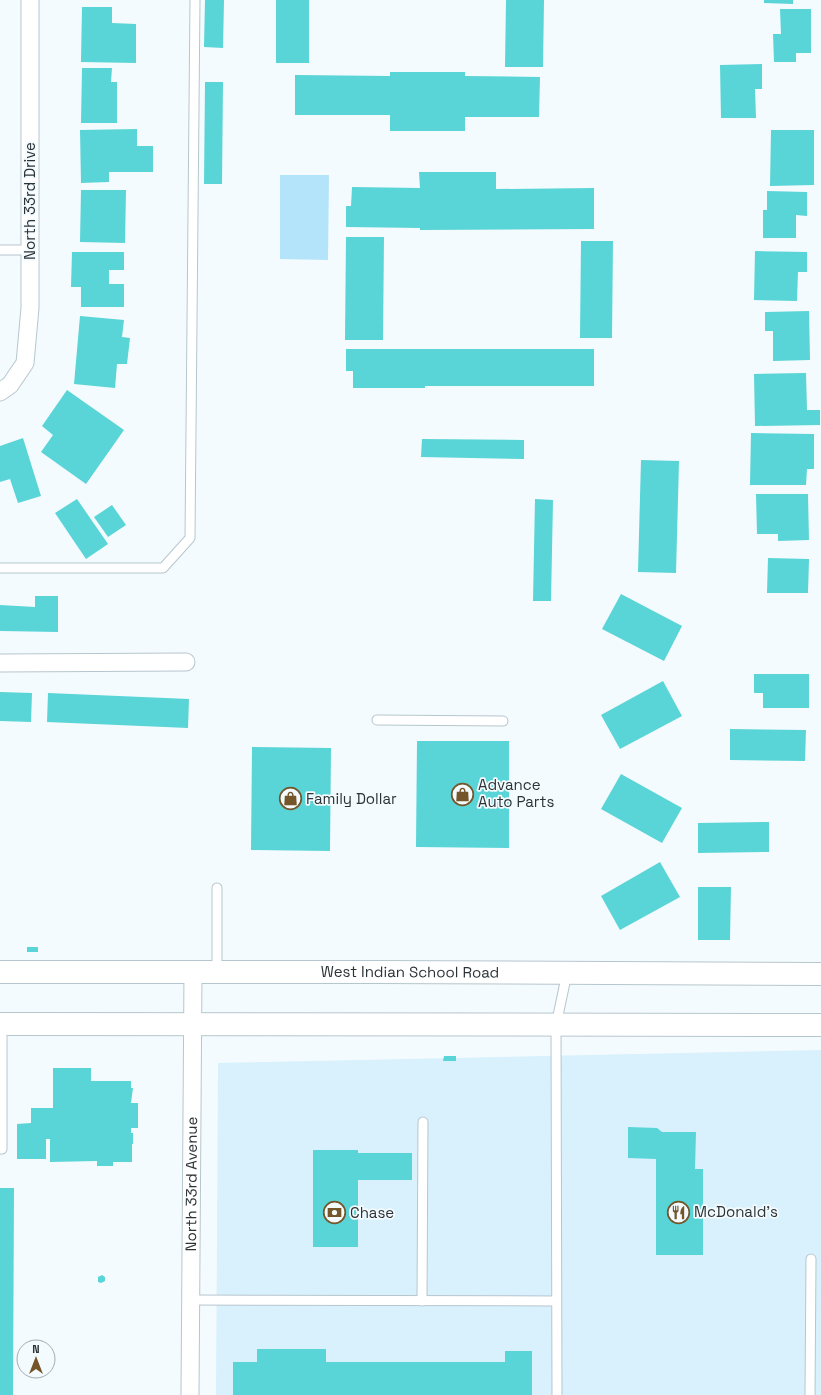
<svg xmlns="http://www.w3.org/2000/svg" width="821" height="1395" font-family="'Space Grotesk',sans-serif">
<rect width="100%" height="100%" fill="#f4fbfe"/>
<path fill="#d8f1fd" d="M 821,1050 L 821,1395 L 216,1395 L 218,1063 Z"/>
<path fill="#b4e4fa" d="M 280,175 L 329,175 L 328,260 L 280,259 Z"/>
<g fill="#59d4d7">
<path d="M 205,0 L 224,0 L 223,48 L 204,47 Z"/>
<rect x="276" y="0" width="33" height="63"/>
<path d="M 506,0 L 544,0 L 543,67 L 505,67 Z"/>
<path d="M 764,0 L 793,0 L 793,4 L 764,3 Z"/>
<path d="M 82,7 L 112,7 L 112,23 L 136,24 L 136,63 L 81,62 Z"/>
<path d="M 780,9 L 811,9 L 811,53 L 796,53 L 796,62 L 774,62 L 773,34 L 781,34 Z"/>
<path d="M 762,64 L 762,89 L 755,89 L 756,118 L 721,118 L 720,65 Z"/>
<path d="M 82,68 L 112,68 L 111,82 L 117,82 L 117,123 L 81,123 Z"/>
<path d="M 390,72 L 465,72 L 465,76 L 540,77 L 539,117 L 465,117 L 465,131 L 390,131 L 390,115 L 295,115 L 295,75 L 390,76 Z"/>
<path d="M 205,82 L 223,82 L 222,184 L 204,184 Z"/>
<path d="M 137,129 L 137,146 L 153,146 L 153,172 L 109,172 L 109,182 L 81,183 L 80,130 Z"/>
<path d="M 771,130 L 814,130 L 814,185 L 770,186 Z"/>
<path d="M 419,172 L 496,172 L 496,189 L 594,188 L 594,229 L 420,230 L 420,228 L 346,227 L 346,206 L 351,206 L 352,187 L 420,188 Z"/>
<path d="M 81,190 L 126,190 L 125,243 L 80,242 Z"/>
<path d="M 767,191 L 807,192 L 807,216 L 796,215 L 796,238 L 763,238 L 763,210 L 767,210 Z"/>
<path d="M 346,237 L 384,237 L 383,340 L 345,340 Z"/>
<path d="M 581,241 L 613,241 L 612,338 L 580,338 Z"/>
<path d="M 755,251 L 807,252 L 807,272 L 798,272 L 797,301 L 754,300 Z"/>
<path d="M 72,252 L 124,252 L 124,270 L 109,270 L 109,284 L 124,284 L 124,307 L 81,307 L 81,287 L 71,287 Z"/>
<path d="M 809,311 L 810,360 L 773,361 L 773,331 L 765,331 L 765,312 Z"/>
<path d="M 80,316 L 124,320 L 122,337 L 130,338 L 127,364 L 117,364 L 115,388 L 74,384 Z"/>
<path d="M 346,349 L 594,349 L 594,386 L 425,386 L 425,388 L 353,388 L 353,371 L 346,371 Z"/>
<path d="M 806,373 L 807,410 L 820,410 L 820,425 L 755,426 L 754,374 Z"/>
<path d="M 67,390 L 124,430 L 86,484 L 41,452 L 53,435 L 42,426 Z"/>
<path d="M 751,433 L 814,434 L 814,469 L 807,469 L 806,485 L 750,485 Z"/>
<path d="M 23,438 L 41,496 L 18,503 L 10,479 L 0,482 L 0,446 Z"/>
<path d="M 422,439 L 524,440 L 524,459 L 421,457 Z"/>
<path d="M 641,460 L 679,461 L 676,573 L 638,572 Z"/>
<path d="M 756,494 L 808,494 L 809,540 L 778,541 L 778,534 L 757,534 Z"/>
<path d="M 77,499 L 108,544 L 86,559 L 55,513 Z"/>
<path d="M 535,499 L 553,500 L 551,601 L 533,601 Z"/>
<path d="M 112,505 L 126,525 L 108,537 L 94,517 Z"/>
<path d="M 768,558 L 809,559 L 808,593 L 767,593 Z"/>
<path d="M 621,594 L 682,626 L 664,661 L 602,629 Z"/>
<path d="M 35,596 L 58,596 L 58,632 L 0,631 L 0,605 L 35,607 Z"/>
<path d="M 754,674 L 809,674 L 809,708 L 763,708 L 763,693 L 754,693 Z"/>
<path d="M 663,681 L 682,716 L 620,749 L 601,715 Z"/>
<path d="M 0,692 L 32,693 L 31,722 L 0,721 Z"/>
<path d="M 48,693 L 189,699 L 188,728 L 47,722 Z"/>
<path d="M 730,729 L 806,730 L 805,761 L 730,760 Z"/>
<path d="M 417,741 L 509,741 L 509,848 L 416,847 Z"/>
<path d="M 252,747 L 331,748 L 330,851 L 251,850 Z"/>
<path d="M 621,774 L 682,808 L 662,843 L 601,809 Z"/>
<path d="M 769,822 L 769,852 L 698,853 L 698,823 Z"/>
<path d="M 660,862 L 680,897 L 620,930 L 601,896 Z"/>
<path d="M 698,887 L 731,887 L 730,940 L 698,940 Z"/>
<rect x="27" y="947" width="11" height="5"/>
<path d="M 444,1056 L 456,1056 L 456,1061 L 443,1061 Z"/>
<path d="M 53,1068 L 91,1068 L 91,1081 L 131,1081 L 131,1088 L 133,1088 L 131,1103 L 138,1103 L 138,1128 L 131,1128 L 131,1133 L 133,1133 L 133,1144 L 132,1144 L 132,1162 L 113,1162 L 113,1166 L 97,1166 L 97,1161 L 50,1162 L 50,1139 L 46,1139 L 46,1159 L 17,1159 L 17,1124 L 31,1123 L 31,1108 L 53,1108 Z"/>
<path d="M 628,1127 L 657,1128 L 662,1132 L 696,1132 L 695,1169 L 703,1169 L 703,1255 L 656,1255 L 656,1159 L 628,1158 Z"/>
<path d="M 313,1150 L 358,1150 L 358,1153 L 412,1153 L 412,1180 L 358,1180 L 358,1247 L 313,1247 Z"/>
<path d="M 0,1188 L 14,1188 L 13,1395 L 0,1395 Z"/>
<path d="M 102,1275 L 105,1277 L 105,1281 L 101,1283 L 98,1282 L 98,1277 Z"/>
<path d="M 257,1349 L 326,1349 L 326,1362 L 505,1362 L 505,1351 L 532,1351 L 532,1395 L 233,1395 L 233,1362 L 257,1362 Z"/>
</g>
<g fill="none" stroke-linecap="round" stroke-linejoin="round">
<defs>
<g id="service">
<path d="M 0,250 L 30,250"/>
<path d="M 0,568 L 163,568 L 190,538 L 195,0"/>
<path d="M 377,720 L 503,721"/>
<path d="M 217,888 L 217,972"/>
<path d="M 0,1149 L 2,1149 L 2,1024"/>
<path d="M 190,1300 L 556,1301"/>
<path d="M 422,1301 L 423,1122"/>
<path d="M 557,1395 L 556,1025 L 567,973"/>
<path d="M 810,1395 L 811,1259"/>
</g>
<g id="minor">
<path d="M 0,392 L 10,385 L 25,363 L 30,308 L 30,0"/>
<path d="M 0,663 L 186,662"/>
<path id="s1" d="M 190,1395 L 193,972"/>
</g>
<g id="secondary">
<path id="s2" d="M 0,972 L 376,972 L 821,974"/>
<path d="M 0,1024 L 821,1025"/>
</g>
</defs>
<use href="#service" stroke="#b6c6ce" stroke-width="11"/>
<use href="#minor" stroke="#b6c6ce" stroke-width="19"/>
<use href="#secondary" stroke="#b6c6ce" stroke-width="24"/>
<use href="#service" stroke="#fff" stroke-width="9"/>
<use href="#minor" stroke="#fff" stroke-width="17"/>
<use href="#secondary" stroke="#fff" stroke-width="22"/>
</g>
<defs>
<symbol id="shop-ring" viewBox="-11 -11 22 22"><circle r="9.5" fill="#f4fbfe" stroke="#74562a" stroke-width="1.5"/><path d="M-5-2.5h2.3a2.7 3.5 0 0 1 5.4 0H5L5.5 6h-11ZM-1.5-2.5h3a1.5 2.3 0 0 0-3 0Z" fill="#74562a"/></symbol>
<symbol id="restaurant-ring" viewBox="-11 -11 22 22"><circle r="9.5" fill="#f4fbfe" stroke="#74562a" stroke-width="1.5"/><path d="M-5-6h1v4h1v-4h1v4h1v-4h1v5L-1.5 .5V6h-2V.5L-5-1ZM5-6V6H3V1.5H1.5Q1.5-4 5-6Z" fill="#74562a"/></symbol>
<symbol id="bank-ring" viewBox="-11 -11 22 22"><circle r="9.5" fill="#f4fbfe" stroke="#74562a" stroke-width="1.5"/><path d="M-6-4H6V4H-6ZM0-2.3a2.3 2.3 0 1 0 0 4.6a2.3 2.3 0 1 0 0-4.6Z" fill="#74562a"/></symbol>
</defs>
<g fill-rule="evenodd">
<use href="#shop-ring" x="450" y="782" width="25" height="25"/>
<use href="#shop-ring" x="278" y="786" width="25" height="25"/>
<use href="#restaurant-ring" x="666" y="1200" width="25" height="25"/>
<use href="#bank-ring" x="322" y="1200" width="25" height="25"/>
</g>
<g text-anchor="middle" stroke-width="3.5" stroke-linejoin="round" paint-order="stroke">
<g font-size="15" fill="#2c3336" stroke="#f4fbfe">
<text transform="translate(30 201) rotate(-90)" y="5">North 33rd Drive</text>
<text dy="5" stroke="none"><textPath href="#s2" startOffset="410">West Indian School Road</textPath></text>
<text dy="5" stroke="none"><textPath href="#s1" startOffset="211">North 33rd Avenue</textPath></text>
</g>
<g font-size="15" fill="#2c3336" stroke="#f4fbfe" text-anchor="start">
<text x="478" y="790">Advance<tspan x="478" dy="17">Auto Parts</tspan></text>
<text x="306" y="804">Family Dollar</text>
<text x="694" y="1217">McDonald's</text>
<text x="350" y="1218">Chase</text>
</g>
</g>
<g transform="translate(36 1359)"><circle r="19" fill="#f4fbfe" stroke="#a4abae"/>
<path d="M0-3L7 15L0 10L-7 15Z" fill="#74562a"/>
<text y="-6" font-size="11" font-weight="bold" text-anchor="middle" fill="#2c3336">N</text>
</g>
</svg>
